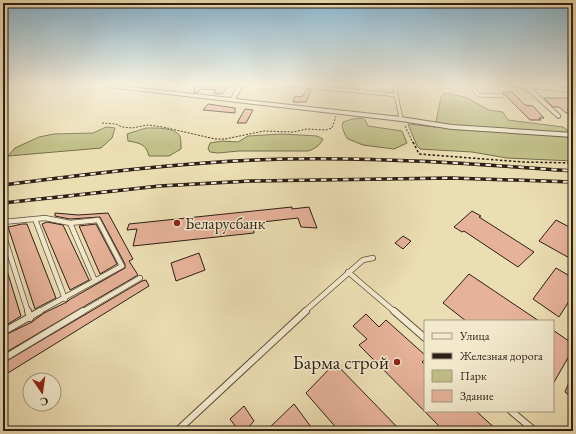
<svg xmlns="http://www.w3.org/2000/svg" width="576" height="434" font-family="'EB Garamond',serif">
<rect width="100%" height="100%" fill="#ecdeb3"/>
<filter id="stains"><feTurbulence type="fractalNoise" baseFrequency=".005" numOctaves="4"/><feColorMatrix values="0 0 0 0 .2 0 0 0 0 .09 0 0 0 0 .02 0 0 0 .5 -.17"/></filter>
<radialGradient id="worn" r=".72"><stop offset=".6" stop-color="#630" stop-opacity="0"/><stop offset="1" stop-color="#630" stop-opacity=".3"/></radialGradient>
<g fill="#c0bf87" stroke="#766f4f">
<path d="M 444,93 L 465,97 L 489,110 L 503,112 L 508,120 L 563,127 L 573,134 L 573,161 L 507,158 L 472,152 L 420,149 L 417,146 L 408,124 L 435,127 L 441,97 Z"/>
<path d="M 362,118 L 365,120 L 368,126 L 402,131 L 407,143 L 394,149 L 363,145 L 348,139 L 345,135 L 342,126 L 343,122 L 352,119 Z"/>
<path d="M 106,127 L 115,128 L 112,138 L 101,148 L 8,156 L 15,148 L 39,137 L 54,134 L 93,133 Z"/>
<path d="M 146,128 C 155,128 175,127 180,136 C 181,140 181,145 181,149 L 169,156 L 149,156 C 146,144 140,143 128,141 L 127,134 Z"/>
<path d="M 282,134 L 317,136 L 323,139 C 320,145 315,149 308,151 L 239,151 L 218,153 L 210,152 L 208,149 L 210,143 L 222,141 L 238,142 L 248,136 Z"/>
</g>
<g fill="#e6b299" stroke="#2d1f17">
<path d="M 195,84 L 230,84 L 222,94 L 213,93 L 216,90 L 201,89 L 197,93 L 194,93 Z"/>
<path d="M 306,90 L 311,90 L 306,102 L 293,102 L 295,96 L 302,97 Z"/>
<path d="M 502,92 L 512,92 L 525,105 L 533,106 L 544,118 L 539,118 L 541,120 L 530,120 Z"/>
<path d="M 544,98 L 573,98 L 573,113 L 566,113 L 559,107 L 553,107 Z"/>
<path d="M 208,104 L 235,108 L 235,113 L 203,110 Z"/>
<path d="M 245,109 L 253,110 L 246,123 L 237,123 Z"/>
<path d="M 292,207 L 292,209 L 309,207 L 317,228 L 301,227 L 298,218 L 253,223 L 254,233 L 133,246 L 137,229 L 127,230 L 129,224 Z"/>
<path d="M 472,211 L 481,216 L 479,217 L 534,252 L 518,267 L 464,231 L 462,232 L 454,227 Z"/>
<path d="M 55,213 L 78,215 L 108,213 L 133,259 L 129,261 L 138,275 L 3,354 L 3,336 L 32,322 L 44,313 L 67,302 L 69,300 L 125,268 L 125,264 L 100,217 L 70,219 L 55,216 Z"/>
<path d="M 556,220 L 573,229 L 573,260 L 539,241 Z"/>
<path d="M 47,222 L 63,225 L 89,280 L 70,290 L 42,224 Z"/>
<path d="M 22,224 L 27,224 L 56,298 L 35,309 L 8,227 Z"/>
<path d="M 96,224 L 117,264 L 100,274 L 79,226 Z"/>
<path d="M 403,236 L 411,241 L 403,249 L 395,243 Z"/>
<path d="M 199,253 L 205,270 L 176,281 L 171,263 Z"/>
<path d="M 3,261 L 4,261 L 21,316 L 3,327 Z"/>
<path d="M 556,268 L 573,278 L 573,295 L 559,317 L 533,299 Z"/>
<path d="M 469,274 L 539,321 L 466,321 L 443,303 Z"/>
<path d="M 146,280 L 149,286 L 3,376 L 3,363 L 142,281 Z"/>
<path d="M 366,314 L 379,327 L 386,320 L 425,355 L 425,359 L 422,362 L 425,364 L 425,411 L 476,411 L 498,431 L 444,431 L 359,345 L 367,339 L 353,326 Z"/>
<path d="M 553,330 L 573,344 L 573,349 L 553,384 Z"/>
<path d="M 335,363 L 401,431 L 339,431 L 306,393 Z"/>
<path d="M 573,373 L 573,398 L 565,392 Z"/>
<path d="M 294,404 L 314,431 L 266,431 Z"/>
<path d="M 244,406 L 254,421 L 245,431 L 239,431 L 230,419 Z"/>
</g>
<g fill="none" stroke-linecap="round" stroke-linejoin="round">
<defs>
<g id="lane-far2">
<path d="M 281,84 L 397,95"/>
<path d="M 394,84 L 401,119"/>
<path d="M 470,84 L 478,95 L 502,96"/>
</g>
<g id="lane-far1">
<path d="M 35,219 L 65,299"/>
<path d="M 3,222 L 45,218 L 70,223 L 95,281"/>
<path d="M 3,233 L 28,312"/>
<path d="M 348,272 L 395,312"/>
<path d="M 38,312 L 122,266 L 98,220 L 70,223"/>
<path d="M 82,312 L 140,278"/>
<path d="M 304,312 L 363,260 L 373,258"/>
</g>
<g id="lane">
<path d="M 28,311 L 30,318"/>
<path d="M 394,311 L 425,338"/>
<path d="M 3,332 L 40,311"/>
<path d="M 3,359 L 83,311"/>
<path d="M 511,411 L 535,431"/>
<path d="M 177,431 L 306,311"/>
</g>
<g id="street">
<path d="M 100,84 L 231,98 L 239,84 L 244,84 L 235,99 L 401,117 L 452,125 L 573,133 L 573,137 L 452,129 L 401,121 L 108,87 Z"/>
<path d="M 495,84 L 518,84 L 573,88 L 573,92 L 531,88 L 560,115 L 560,117 L 558,118 L 525,88 Z"/>
</g>
</defs>
<use href="#lane-far2" stroke="#5d4f3e" stroke-width="4.5"/>
<use href="#lane-far1" stroke="#5d4f3e" stroke-width="6"/>
<use href="#lane" stroke="#5d4f3e" stroke-width="8"/>
<use href="#street" stroke="#5d4f3e" stroke-width="2"/>
<g stroke="#2d1f17" stroke-width="1" stroke-dasharray="2 1.5" stroke-linecap="butt">
<path d="M 102,123 L 116,124 L 122,127 L 132,128 L 148,125 L 163,127 L 215,139 L 225,139 L 264,131 L 293,132 L 307,129 L 326,130 L 332,128 L 336,116"/>
<path d="M 405,126 L 413,143"/>
</g>
<path stroke="#2d1f17" stroke-width="1.5" stroke-dasharray="2.5 2" stroke-linecap="butt" d="M 413,142 L 419,154 L 523,162 L 573,163"/>
<use href="#lane-far2" stroke="#f3eace" stroke-width="3"/>
<use href="#lane-far1" stroke="#f3eace" stroke-width="4.5"/>
<use href="#lane" stroke="#f3eace" stroke-width="6"/>
<use href="#street" fill="#f3eace" fill-rule="evenodd"/>
<defs>
<g id="rail">
<path d="M 3,185 C 97,173 191,161 286,159 C 382,157 477,164 573,171"/>
<path d="M 3,203 L 160,186 L 250,181 L 451,178 L 573,182"/>
</g>
</defs>
<use href="#rail" stroke="#2d1f17" stroke-width="3.5"/>
<use href="#rail" stroke="#f3eace" stroke-width="2" stroke-dasharray="5.5" stroke-linecap="butt"/>
</g>
<linearGradient id="sky" x2="0" y2="1"><stop stop-color="#89b7d3"/><stop offset="0.58" stop-color="#f6f0dd"/><stop offset="1" stop-color="#f6f0dd" stop-opacity="0"/></linearGradient>
<rect width="576" height="145" fill="url(#sky)"/>
<g fill="#8f2418" stroke="#f3eace" stroke-width="1.5">
<circle cx="177" cy="223" r="4"/>
<circle cx="397" cy="362" r="4"/>
</g>
<g text-anchor="middle" stroke-width="3" stroke-linejoin="round" paint-order="stroke">
<g font-size="16" fill="#2d1f17" stroke="#f3eace" text-anchor="start">
<text x="185" y="229">Беларусбанк</text>
</g>
<g font-size="19" fill="#2d1f17" stroke="#f3eace" text-anchor="end">
<text x="389" y="369">Барма строй</text>
</g>
</g>
<rect width="576" height="434" fill="none" stroke="#ecdeb3" stroke-width="16"/>
<rect x="4" y="4" width="568" height="426" fill="none" stroke="#2d1f17" stroke-width="2"/>
<rect x="8" y="8" width="560" height="418" fill="none" stroke="#2d1f17"/>
<rect x="424" y="320" width="130" height="92" fill="#f3eace" stroke="#a49985"/>
<rect x="432" y="333" width="20" height="6" fill="#f3eace" stroke="#a49985"/>
<text x="460" y="340" font-size="12" fill="#2d1f17">Улица</text>
<rect x="432" y="353" width="20" height="6" fill="#2d1f17" stroke="#a49985"/>
<text x="460" y="360" font-size="12" fill="#2d1f17">Железная дорога</text>
<rect x="432" y="370" width="20" height="12" fill="#c0bf87" stroke="#a49985"/>
<text x="460" y="380" font-size="12" fill="#2d1f17">Парк</text>
<rect x="432" y="390" width="20" height="12" fill="#e6b299" stroke="#a49985"/>
<text x="460" y="400" font-size="12" fill="#2d1f17">Здание</text>
<g transform="translate(42 392) rotate(167)"><circle r="19" fill="#f3eace" stroke="#a49985"/>
<path d="M0-3L7 15L0 10L-7 15Z" fill="#8f2418"/>
<text y="-6" font-size="11" font-weight="bold" text-anchor="middle" fill="#2d1f17">С</text>
</g>
<rect width="100%" height="100%" filter="url(#stains)"/>
<rect width="100%" height="100%" fill="url(#worn)"/>
</svg>
